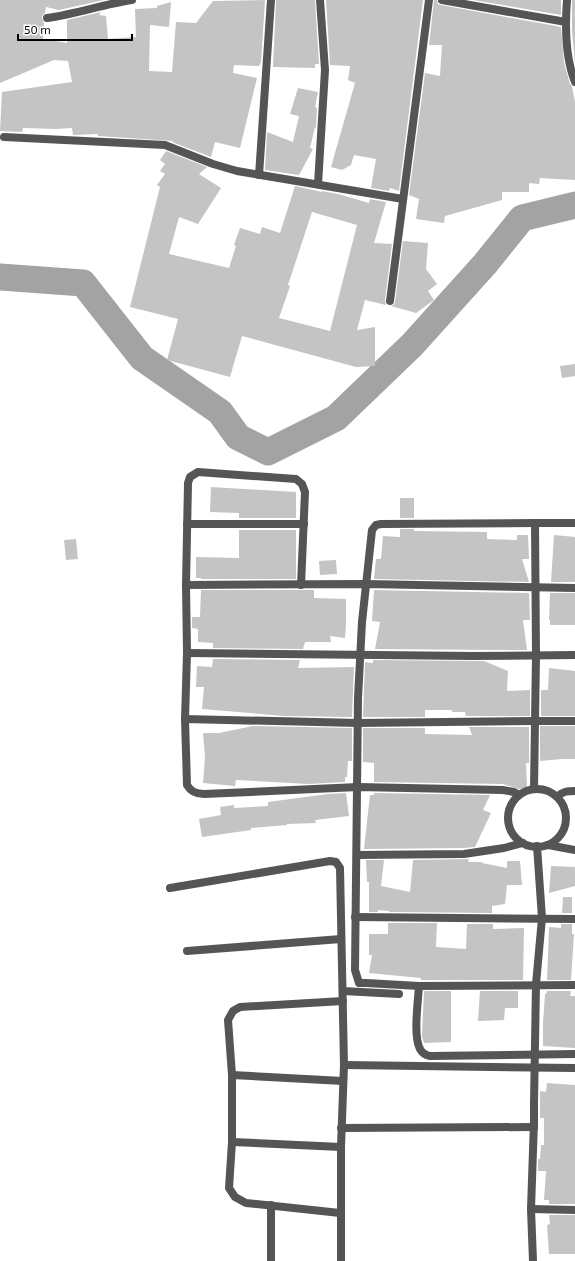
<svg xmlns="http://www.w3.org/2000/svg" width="575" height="1261" font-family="'Exo 2',sans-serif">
<rect width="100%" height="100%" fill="#fff"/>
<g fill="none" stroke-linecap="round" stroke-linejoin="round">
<path stroke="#a3a3a3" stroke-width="27" d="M 0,277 L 83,283 L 142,358 L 220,412 L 238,437 L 268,452 L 336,418 L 412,345 L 485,264 L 522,218 L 575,205"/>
</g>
<g fill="#c4c4c4" fill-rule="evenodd">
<path d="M 0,0 L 104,0 L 59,10 L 46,7 L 45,13 L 42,16 L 42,18 L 44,23 L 43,39 L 67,43 L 67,20 L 101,12 L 99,15 L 106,16 L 108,39 L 136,37 L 135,9 L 157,8 L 157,6 L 171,2 L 169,27 L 150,25 L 149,71 L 172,72 L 176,22 L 196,23 L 213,1 L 265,0 L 261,62 L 259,66 L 234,65 L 233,73 L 257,78 L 240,148 L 215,142 L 211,157 L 172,142 L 173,141 L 98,136 L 98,134 L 73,135 L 72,128 L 56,129 L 23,128 L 22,132 L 0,131 L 2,92 L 72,82 L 68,61 L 54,60 L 0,83 Z"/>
<path d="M 276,0 L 315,0 L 319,64 L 315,64 L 315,68 L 273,67 Z"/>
<path d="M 326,0 L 423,0 L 399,191 L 390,188 L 389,191 L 371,188 L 376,159 L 354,155 L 351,165 L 342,170 L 331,167 L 355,83 L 348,80 L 350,66 L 330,65 Z"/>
<path d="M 434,0 L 437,0 L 438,4 L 441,5 L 561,27 L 564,63 L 570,84 L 572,86 L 575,102 L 575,180 L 540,178 L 539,184 L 529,183 L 529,192 L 502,192 L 502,200 L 445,216 L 444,223 L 416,219 L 419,199 L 409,195 L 425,73 L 440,76 L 442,45 L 429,45 Z"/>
<path d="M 473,0 L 561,0 L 561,15 Z"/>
<path d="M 572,0 L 575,0 L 575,63 L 572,31 Z"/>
<path d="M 298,88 L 318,92 L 315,107 L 317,108 L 316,128 L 315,127 L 310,148 L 313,149 L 299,175 L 265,170 L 267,132 L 293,142 L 299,116 L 290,114 Z"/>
<path d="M 166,151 L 207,167 L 199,174 L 221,188 L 198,224 L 179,217 L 169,254 L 229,268 L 236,246 L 234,245 L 240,228 L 260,234 L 262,227 L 280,233 L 295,186 L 322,192 L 322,191 L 338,194 L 369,203 L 370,199 L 386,202 L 374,243 L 392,244 L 385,300 L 386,305 L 365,300 L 357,330 L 375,327 L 375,366 L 356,367 L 242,336 L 230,377 L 167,360 L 178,319 L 130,307 L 160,187 L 157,185 L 165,174 L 160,171 L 165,164 L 160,160 ZM 312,212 L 357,225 L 330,331 L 279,318 L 290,286 L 288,285 Z"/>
<path d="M 403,241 L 428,243 L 426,269 L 437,284 L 428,291 L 434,300 L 416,313 L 391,306 L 394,305 L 395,302 Z"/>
<path d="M 575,364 L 575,376 L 562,378 L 560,366 Z"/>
<path d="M 211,487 L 296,492 L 296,518 L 239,518 L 239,513 L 210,512 Z"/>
<rect x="400" y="498" width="14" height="20"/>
<path d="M 400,529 L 414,529 L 414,531 L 487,532 L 487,539 L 517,540 L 517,535 L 528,535 L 529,559 L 522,559 L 529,582 L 374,579 L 376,559 L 381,559 L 383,536 L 400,537 Z"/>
<path d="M 239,530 L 296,530 L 296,579 L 201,579 L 201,578 L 196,578 L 196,557 L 239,558 Z"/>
<path d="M 554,535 L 575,537 L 575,582 L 551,582 Z"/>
<path d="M 76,539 L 78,559 L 66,560 L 64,540 Z"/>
<path d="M 336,560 L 337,574 L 320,575 L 319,561 Z"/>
<path d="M 201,590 L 314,590 L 314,598 L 346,599 L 346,625 L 345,638 L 330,636 L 331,642 L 305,642 L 303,649 L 213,648 L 213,643 L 198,642 L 198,629 L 192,628 L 192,617 L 200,617 Z"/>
<path d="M 374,590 L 529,593 L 530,620 L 523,620 L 527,650 L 375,649 L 380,622 L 372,621 Z"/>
<path d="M 550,593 L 575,593 L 575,625 L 550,625 L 550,620 L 549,620 Z"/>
<path d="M 213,659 L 300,660 L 298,668 L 354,667 L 352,717 L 284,716 L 202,709 L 204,687 L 196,687 L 197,666 L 212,667 Z"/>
<path d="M 373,660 L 484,661 L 508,671 L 507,691 L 530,690 L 530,716 L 466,716 L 465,712 L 452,712 L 452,710 L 425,710 L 425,717 L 363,717 L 365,662 L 373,663 Z"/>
<path d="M 549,668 L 575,671 L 575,716 L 541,716 L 541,690 L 548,690 Z"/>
<path d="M 253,726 L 352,728 L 352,761 L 348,761 L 347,777 L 345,777 L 345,782 L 308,784 L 236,780 L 235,786 L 203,783 L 205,757 L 203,733 L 219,733 Z"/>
<path d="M 540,726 L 575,726 L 575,759 L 562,759 L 540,761 Z"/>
<path d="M 469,727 L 529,727 L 529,763 L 526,763 L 527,788 L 519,789 L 503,784 L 374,782 L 374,763 L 363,762 L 363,728 L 425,728 L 425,734 L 472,735 Z"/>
<path d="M 346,793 L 349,816 L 315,820 L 316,823 L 287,824 L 287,825 L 251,828 L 251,830 L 202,837 L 199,819 L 221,815 L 220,807 L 234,805 L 234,808 L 268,806 L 268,802 L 328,794 Z"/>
<path d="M 374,793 L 490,795 L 483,810 L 491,813 L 475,847 L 464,848 L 364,849 L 370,795 L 374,795 Z"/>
<path d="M 469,859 L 468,862 L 482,862 L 482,863 L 507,868 L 507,861 L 520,861 L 522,885 L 507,885 L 505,904 L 492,906 L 492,913 L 389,912 L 389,911 L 378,910 L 378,912 L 369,912 L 369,882 L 367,882 L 366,860 L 384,860 L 381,886 L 410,892 L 413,860 Z"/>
<path d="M 551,866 L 575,867 L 575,886 L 549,893 Z"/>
<path d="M 563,897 L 572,897 L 572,913 L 562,913 Z"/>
<path d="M 388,923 L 437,923 L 436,947 L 466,949 L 467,924 L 493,924 L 493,929 L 524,928 L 523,980 L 421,980 L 421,978 L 369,973 L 372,955 L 369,955 L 369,934 L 388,934 Z"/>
<path d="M 561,924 L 572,924 L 572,934 L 574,934 L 571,980 L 547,980 L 549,927 L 561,928 Z"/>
<path d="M 424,991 L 451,991 L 451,1042 L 424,1043 L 422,1036 Z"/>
<path d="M 480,991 L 518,991 L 518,1008 L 505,1008 L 504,1020 L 478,1021 Z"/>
<path d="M 547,991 L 571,991 L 570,996 L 575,996 L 575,1048 L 543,1046 L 543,1023 L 545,994 L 546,994 Z"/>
<path d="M 547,1083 L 575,1085 L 575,1204 L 549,1204 L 549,1200 L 544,1200 L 546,1171 L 538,1171 L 538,1159 L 540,1159 L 541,1145 L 544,1145 L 544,1118 L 540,1118 L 540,1091 L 546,1092 Z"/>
<path d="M 549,1215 L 575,1215 L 575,1254 L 549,1254 L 547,1225 L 550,1224 Z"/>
</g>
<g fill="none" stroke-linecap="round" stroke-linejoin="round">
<g stroke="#555" stroke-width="8">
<path d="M 442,0 L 566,22"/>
<path d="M 567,0 C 565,26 565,57 575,82"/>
<path d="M 47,18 C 76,14 104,4 132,0"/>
<path d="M 4,137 L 165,145 L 213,164 L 237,171 L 403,199"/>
<path d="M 259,175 L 271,0"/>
<path d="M 318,184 L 325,70 L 320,0"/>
<path d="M 390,301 L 429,0"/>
<path d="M 535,523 L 381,524 L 376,525 L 372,530 L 362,622 L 358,698 L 355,970 L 359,983 L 366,983 L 419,986 L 575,985"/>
<path d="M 187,524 L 304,524"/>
<path d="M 186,585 L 188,483 L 190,477 L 198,472 L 296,479 L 302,484 L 305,492 L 301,585"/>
<path d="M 187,653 L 472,656 L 575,655"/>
<path d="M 185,719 L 358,723 L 535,721 L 575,721"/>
<circle cx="537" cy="818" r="29"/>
<path d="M 534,789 L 536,655 L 535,523 L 575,523"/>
<path d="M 519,795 L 514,792 L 503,790 L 358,787 L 204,794 C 196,794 191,792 187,785 L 185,719 L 187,653 L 186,585 L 366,584 L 575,588"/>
<path d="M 557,797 C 563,791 568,791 575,791"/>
<path d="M 548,845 L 575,850"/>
<path d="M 357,855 L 464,854 L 504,848 L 523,843"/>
<path d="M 170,888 L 330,861 L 336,862 L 340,868 L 344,1065 L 341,1147 L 341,1261"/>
<path d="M 355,917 L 575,919"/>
<path d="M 187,951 L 341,939"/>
<path d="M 419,986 C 418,1002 413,1036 420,1049 C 422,1053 425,1055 430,1056 L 575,1054"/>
<path d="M 343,991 L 399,994"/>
<path d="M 344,1065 L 575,1068"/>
<path d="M 232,1075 L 343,1081"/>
<path d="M 341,1128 L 534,1127"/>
<path d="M 232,1142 L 341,1147"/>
<path d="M 271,1205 L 271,1261"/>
<path d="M 531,1209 L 575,1210"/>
<path d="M 340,1213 L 246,1203 L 235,1197 L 229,1188 L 232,1142 L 232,1075 L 228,1020 L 233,1011 L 240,1007 L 343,1001"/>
<path d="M 533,1261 L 531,1209 L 534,1121 L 534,1104 L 536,984 L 542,918 L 537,846"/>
</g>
</g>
<path d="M18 34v6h114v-6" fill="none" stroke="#000000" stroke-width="2"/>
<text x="24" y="34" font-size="12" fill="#000000" stroke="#ffffff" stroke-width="3" paint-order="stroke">50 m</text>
</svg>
